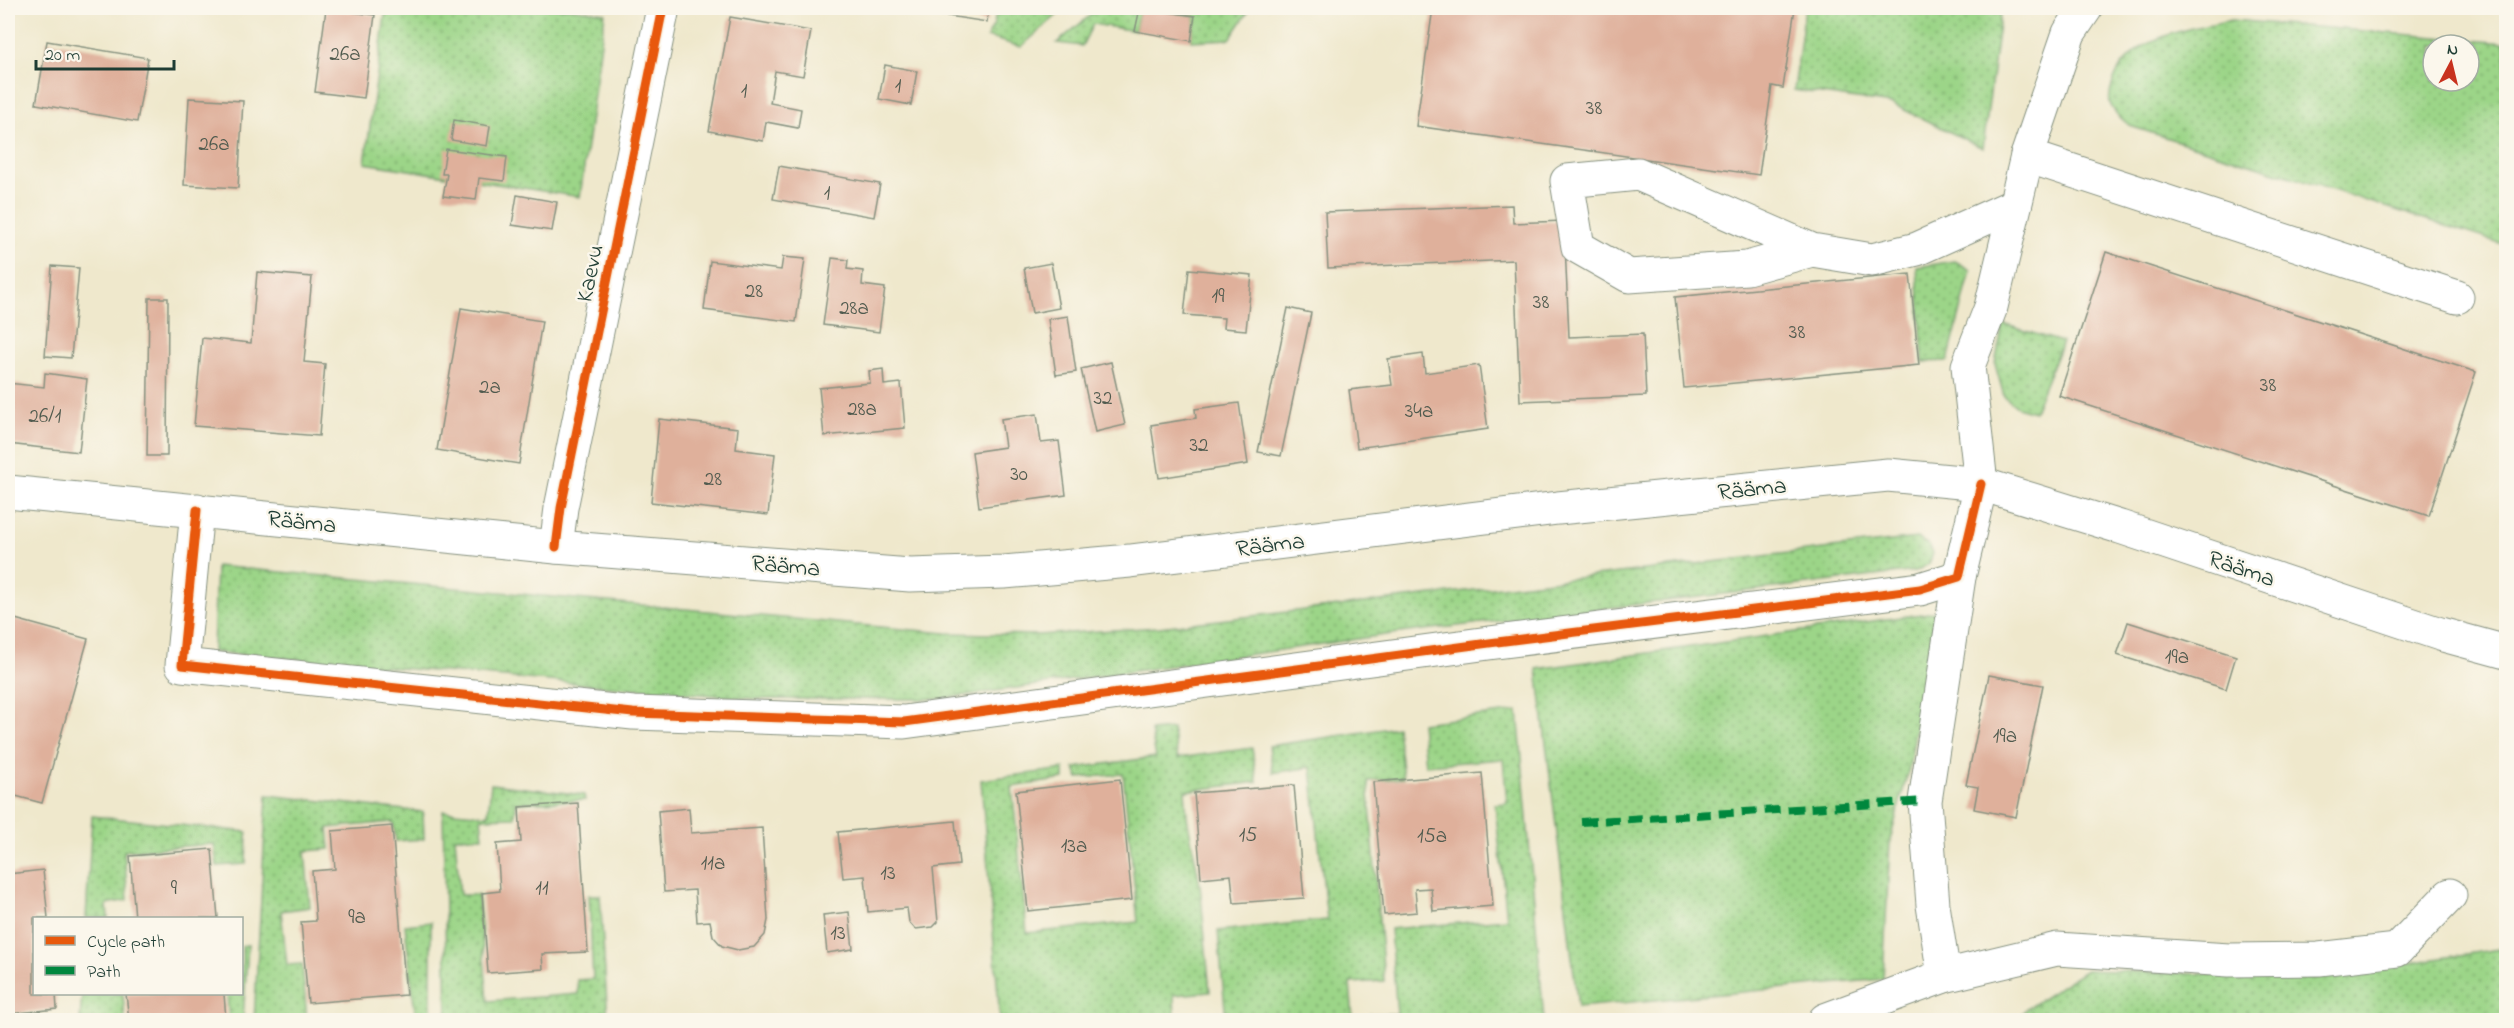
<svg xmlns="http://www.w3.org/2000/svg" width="2514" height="1028" font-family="'Indie Flower',sans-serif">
<defs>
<pattern id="grass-dots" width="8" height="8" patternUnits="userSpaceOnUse" patternTransform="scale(1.5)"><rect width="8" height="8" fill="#9cd588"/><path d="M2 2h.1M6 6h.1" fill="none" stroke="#7fae70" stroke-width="1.8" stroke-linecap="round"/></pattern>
</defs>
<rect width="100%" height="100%" fill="#fbf7ec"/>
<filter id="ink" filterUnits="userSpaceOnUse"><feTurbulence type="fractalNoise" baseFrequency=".0167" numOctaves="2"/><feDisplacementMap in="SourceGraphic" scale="12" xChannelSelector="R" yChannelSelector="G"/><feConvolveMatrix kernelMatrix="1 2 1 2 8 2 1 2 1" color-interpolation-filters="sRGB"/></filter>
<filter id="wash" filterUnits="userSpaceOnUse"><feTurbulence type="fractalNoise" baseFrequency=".008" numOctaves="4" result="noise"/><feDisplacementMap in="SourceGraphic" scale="24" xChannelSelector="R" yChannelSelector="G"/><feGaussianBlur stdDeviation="1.35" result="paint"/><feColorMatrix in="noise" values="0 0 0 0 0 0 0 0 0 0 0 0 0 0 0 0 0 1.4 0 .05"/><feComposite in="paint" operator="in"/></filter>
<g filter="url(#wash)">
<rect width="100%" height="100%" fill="#efe8cc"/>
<g fill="url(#grass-dots)" stroke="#5e895e" stroke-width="1.5" fill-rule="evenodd">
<path d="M 386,8 L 570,8 L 605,13 L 580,197 L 365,163 Z"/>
<path d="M 997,8 L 1065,8 L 1021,47 L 987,37 L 994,24 Z"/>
<path d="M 1099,8 L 1140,8 L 1135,31 L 1093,24 L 1082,46 L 1057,43 Z"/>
<path d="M 1147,8 L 1238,8 L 1248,12 L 1230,39 L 1191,41 L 1195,16 Z"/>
<path d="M 1805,8 L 2001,8 L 1983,148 L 1892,104 L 1794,90 Z"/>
<path d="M 2232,20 L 2506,43 L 2506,245 L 2130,126 C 2111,109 2104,105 2114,80 C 2131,36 2190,28 2232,20 ZM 2433,45 L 2469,45 L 2469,81 L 2433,81 Z"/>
<path d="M 1955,261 L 1971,270 L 1948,361 L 1923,362 L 1917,267 Z"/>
<path d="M 2003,324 L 2062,342 L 2034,412 L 2017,407 L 2004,396 L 1995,364 Z"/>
<path d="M 1917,538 L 1929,545 L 1933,553 L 1929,564 L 1916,571 L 1399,633 L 940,699 L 758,699 L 213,652 L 216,566 L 946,633 L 1038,635 L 1159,627 Z"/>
<path d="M 1936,612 L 1909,768 L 1890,840 L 1883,979 L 1578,1007 L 1537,669 Z"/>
<path d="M 1518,711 L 1544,1020 L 1371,1020 L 1370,1014 L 1397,1014 L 1390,929 L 1507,919 L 1495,804 L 1507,803 L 1503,759 L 1425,765 L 1421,723 Z"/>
<path d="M 1397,727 L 1403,778 L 1368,781 L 1384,981 L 1350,983 L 1353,1020 L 1222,1020 L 1226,1020 L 1218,931 L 1327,920 L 1311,767 L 1273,773 L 1269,746 Z"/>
<path d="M 1172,729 L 1178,758 L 1252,748 L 1257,782 L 1185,791 L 1187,817 L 1200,885 L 1210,992 L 1174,995 L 1175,1020 L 1000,1020 L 981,780 L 1064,769 L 1064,779 L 1012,787 L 1027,933 L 1138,922 L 1123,774 L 1078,778 L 1075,768 L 1156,757 L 1151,731 Z"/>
<path d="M 491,784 L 584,795 L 585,800 L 516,803 L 515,817 L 481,818 L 483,837 L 455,837 L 460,895 L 478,895 L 488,1001 L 578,994 L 577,980 L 593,979 L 589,895 L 600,895 L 608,1020 L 447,1020 L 443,811 L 488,815 Z"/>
<path d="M 267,795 L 423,812 L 424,839 L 396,841 L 393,822 L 328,828 L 330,849 L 305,851 L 310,907 L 281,911 L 287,965 L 302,964 L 307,1020 L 254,1020 Z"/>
<path d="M 92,816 L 247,832 L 246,864 L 217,866 L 214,844 L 124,851 L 128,900 L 107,904 L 108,918 L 86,918 Z"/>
<path d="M 431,922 L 431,1020 L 416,1020 L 405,925 Z"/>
<path d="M 248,945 L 243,1020 L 229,1020 L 227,994 L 242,994 L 242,946 Z"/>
<path d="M 2506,948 L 2506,1020 L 2016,1020 L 2026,1009 L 2086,970 L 2313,978 Z"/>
<path d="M 82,994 L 123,994 L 125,1020 L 80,1020 Z"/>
</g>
<g id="blocks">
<g fill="#dfb09b">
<path d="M 916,8 L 989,8 L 987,22 L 916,11 Z"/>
<path d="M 1140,8 L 1195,16 L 1191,41 L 1135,31 Z"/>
<path d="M 1433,8 L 1795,8 L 1783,88 L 1772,86 L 1759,175 L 1416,126 Z"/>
<path d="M 326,9 L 375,15 L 364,98 L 315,92 Z"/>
<path d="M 730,17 L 811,31 L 803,76 L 775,71 L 770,103 L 801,109 L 798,128 L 766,122 L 763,141 L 709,131 Z"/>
<path d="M 47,41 L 148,58 L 137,122 L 36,104 Z"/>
<path d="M 885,65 L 917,71 L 911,105 L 879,99 Z"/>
<path d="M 189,98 L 243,101 L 238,188 L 184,185 Z"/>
<path d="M 454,120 L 490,126 L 487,146 L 451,140 Z"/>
<path d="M 446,149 L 507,157 L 504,181 L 479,178 L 476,200 L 443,196 L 447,174 L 442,174 Z"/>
<path d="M 779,166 L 880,184 L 874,217 L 773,199 Z"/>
<path d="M 517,195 L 557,202 L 552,231 L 512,225 Z"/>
<path d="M 1512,205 L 1513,223 L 1564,221 L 1569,337 L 1643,334 L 1646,396 L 1520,401 L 1514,260 L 1328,268 L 1325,212 Z"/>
<path d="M 2106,252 L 2476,372 L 2429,516 L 2059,396 Z"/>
<path d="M 783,257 L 805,259 L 796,322 L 704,310 L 710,261 L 781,270 Z"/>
<path d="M 832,258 L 848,260 L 847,269 L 863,271 L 862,285 L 885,288 L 879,332 L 823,325 Z"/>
<path d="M 1051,263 L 1059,308 L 1032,313 L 1024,268 Z"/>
<path d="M 52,266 L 79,268 L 71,358 L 45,356 Z"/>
<path d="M 1189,269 L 1252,275 L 1246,330 L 1223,328 L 1224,318 L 1184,315 Z"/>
<path d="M 257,272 L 312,277 L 304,362 L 325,364 L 319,436 L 194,426 L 202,338 L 251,343 Z"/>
<path d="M 1910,274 L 1919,365 L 1684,388 L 1675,297 Z"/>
<path d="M 149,298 L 168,298 L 167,456 L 147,456 Z"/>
<path d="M 461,308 L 542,321 L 519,464 L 437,450 Z"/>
<path d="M 1288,308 L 1311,313 L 1281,456 L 1258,452 Z"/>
<path d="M 1068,316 L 1076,372 L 1056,375 L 1048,319 Z"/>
<path d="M 1423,354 L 1425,373 L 1479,365 L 1488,429 L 1357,448 L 1349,390 L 1392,385 L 1388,359 Z"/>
<path d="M 1111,362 L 1125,425 L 1095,432 L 1081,369 Z"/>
<path d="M 883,369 L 884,385 L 901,383 L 905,428 L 824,436 L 819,388 L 870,383 L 869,371 Z"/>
<path d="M 45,373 L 87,379 L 79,452 L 8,444 L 8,383 L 44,387 Z"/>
<path d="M 1239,403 L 1248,464 L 1159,478 L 1151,425 L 1196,418 L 1195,409 Z"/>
<path d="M 1037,414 L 1041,443 L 1059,441 L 1066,495 L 979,507 L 972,452 L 1005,447 L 1001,419 Z"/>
<path d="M 659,419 L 738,428 L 736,449 L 775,454 L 768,515 L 651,502 Z"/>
<path d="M 8,617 L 88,639 L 42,803 L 8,794 Z"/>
<path d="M 2128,622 L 2236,656 L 2226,689 L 2117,655 Z"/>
<path d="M 1989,675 L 2043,685 L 2016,817 L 1974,809 L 1978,787 L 1966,785 Z"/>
<path d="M 1482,773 L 1493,906 L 1433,911 L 1431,888 L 1415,889 L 1417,912 L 1384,915 L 1373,782 Z"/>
<path d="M 1120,779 L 1132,900 L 1028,911 L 1016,791 Z"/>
<path d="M 1294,785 L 1304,898 L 1234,903 L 1231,875 L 1201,878 L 1194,793 Z"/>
<path d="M 578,803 L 588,952 L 542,954 L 543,969 L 488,973 L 482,893 L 500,891 L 497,844 L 521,842 L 519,807 Z"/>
<path d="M 689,808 L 691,833 L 762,828 L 768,920 L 765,935 L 754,947 L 738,950 L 722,946 L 713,936 L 710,921 L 697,922 L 695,890 L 664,892 L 658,811 Z"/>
<path d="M 955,821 L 959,865 L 933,868 L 938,922 L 933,927 L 915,929 L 909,922 L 907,908 L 868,912 L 865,876 L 843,878 L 838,832 Z"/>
<path d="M 392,826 L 406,995 L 308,1003 L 301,922 L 316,921 L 312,871 L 335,869 L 332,831 Z"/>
<path d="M 212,849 L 218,918 L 135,918 L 130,856 Z"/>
<path d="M 43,870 L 48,918 L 34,918 L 34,994 L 56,994 L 57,1009 L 8,1014 L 8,874 Z"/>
<path d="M 849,912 L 853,949 L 827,953 L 823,915 Z"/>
<path d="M 126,994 L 224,994 L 226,1019 L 129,1020 Z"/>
</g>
</g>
</g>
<g filter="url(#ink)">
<use href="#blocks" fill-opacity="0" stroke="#879280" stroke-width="1.5"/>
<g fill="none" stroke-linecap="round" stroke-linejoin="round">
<defs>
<g id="minor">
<path d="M 2027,156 L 2069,33 L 2086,8"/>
<path d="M 1812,250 L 1747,268 L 1629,276 L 1578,247 L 1567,181 L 1638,174 L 1812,250 L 1872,260 L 1917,249 L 2015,205"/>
<path d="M 197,510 L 182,665 L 633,713 L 904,722 L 1489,643 L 1920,589 L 1959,577"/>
<path d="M 556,547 L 561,508 L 663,8"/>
<path d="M 1944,976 L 1933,905 L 1925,801 L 1959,577 L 1981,484 L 1968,366 L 1991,307 L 2027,156 L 2457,297"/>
<path d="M 1825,1020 L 1944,976 L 2057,949 L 2229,960 L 2319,959 L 2397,950 L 2450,895"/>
</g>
<path id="major" d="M 8,492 L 556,547 L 910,575 L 1004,572 L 1130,561 L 1558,508 L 1888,475 L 1981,484 L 2120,527 L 2440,634 L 2506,652"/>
</defs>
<use href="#minor" stroke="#879280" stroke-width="35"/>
<use href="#major" stroke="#879280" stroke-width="35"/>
<use href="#minor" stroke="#fff" stroke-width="33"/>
<use href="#major" stroke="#fff" stroke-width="33"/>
<path stroke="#00873e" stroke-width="8" stroke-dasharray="15 8" stroke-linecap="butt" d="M 1581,822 L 1925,801"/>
<defs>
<g id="cycleway">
<path d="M 197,510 L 182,665 L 633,713 L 904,722 L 1489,643 L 1920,589 L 1959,577 L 1981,484"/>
<path d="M 556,547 L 561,508 L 663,8"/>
</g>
</defs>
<use href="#cycleway" stroke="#fbf7ec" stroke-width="13"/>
<use href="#cycleway" stroke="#e8590c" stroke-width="9"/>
</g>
</g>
<g text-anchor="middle" stroke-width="5" stroke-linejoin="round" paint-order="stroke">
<g font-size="21" fill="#4f5a4e">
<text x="345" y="60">26a</text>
<text x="898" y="92">1</text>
<text x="744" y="97">1</text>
<text x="1594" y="114">38</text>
<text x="214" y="150">26a</text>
<text x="827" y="199">1</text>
<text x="754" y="297">28</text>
<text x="1218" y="302">19</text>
<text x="1541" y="308">38</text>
<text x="854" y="314">28a</text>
<text x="1797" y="338">38</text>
<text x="2268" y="391">38</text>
<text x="490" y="393">2a</text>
<text x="1103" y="404">32</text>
<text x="862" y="415">28a</text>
<text x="1419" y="417">34a</text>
<text x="45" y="422">26/1</text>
<text x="1199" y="451">32</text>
<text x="1019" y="480">30</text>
<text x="713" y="485">28</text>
<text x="2177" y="663">19a</text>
<text x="2005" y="742">19a</text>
<text x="1248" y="841">15</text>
<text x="1432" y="842">15a</text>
<text x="1074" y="852">13a</text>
<text x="713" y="869">11a</text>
<text x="888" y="879">13</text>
<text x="174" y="894">9</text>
<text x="542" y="894">11</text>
<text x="357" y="923">9a</text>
<text x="838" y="939">13</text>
</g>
<g font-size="24" fill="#1f3d34" stroke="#fbf7ec">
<text transform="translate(589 273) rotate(-78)" y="8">Kaevu</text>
<text transform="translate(1752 488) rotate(-6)" y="8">Rääma</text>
<text transform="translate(302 521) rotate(6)" y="8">Rääma</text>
<text transform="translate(1270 544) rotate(-7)" y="8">Rääma</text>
<text transform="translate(786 565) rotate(5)" y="8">Rääma</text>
<text transform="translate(2242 568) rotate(19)" y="8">Rääma</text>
</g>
</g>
<rect width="2514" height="1028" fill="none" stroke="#fbf7ec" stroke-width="30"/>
<rect x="33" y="917" width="210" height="78" fill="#fbf7ec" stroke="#a3ada2" stroke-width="1.5"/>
<rect x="45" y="936" width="30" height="9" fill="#e8590c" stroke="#a3ada2" stroke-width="1.5"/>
<text x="87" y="947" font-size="18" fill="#1f3d34">Cycle path</text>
<rect x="45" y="966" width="30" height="9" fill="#00873e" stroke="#a3ada2" stroke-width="1.5"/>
<text x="87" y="977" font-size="18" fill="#1f3d34">Path</text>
<g transform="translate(2451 63) rotate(7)"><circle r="28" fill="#fbf7ec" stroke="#a3ada2" stroke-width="1.5"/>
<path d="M0-4.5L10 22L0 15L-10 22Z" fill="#c8321e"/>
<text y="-9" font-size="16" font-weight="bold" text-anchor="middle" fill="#1f3d34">N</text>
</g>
<path d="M36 60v9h138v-9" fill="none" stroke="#1f3d34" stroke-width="3"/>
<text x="45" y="60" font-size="18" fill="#1f3d34" stroke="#fbf7ec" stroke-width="4.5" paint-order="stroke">20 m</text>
</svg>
